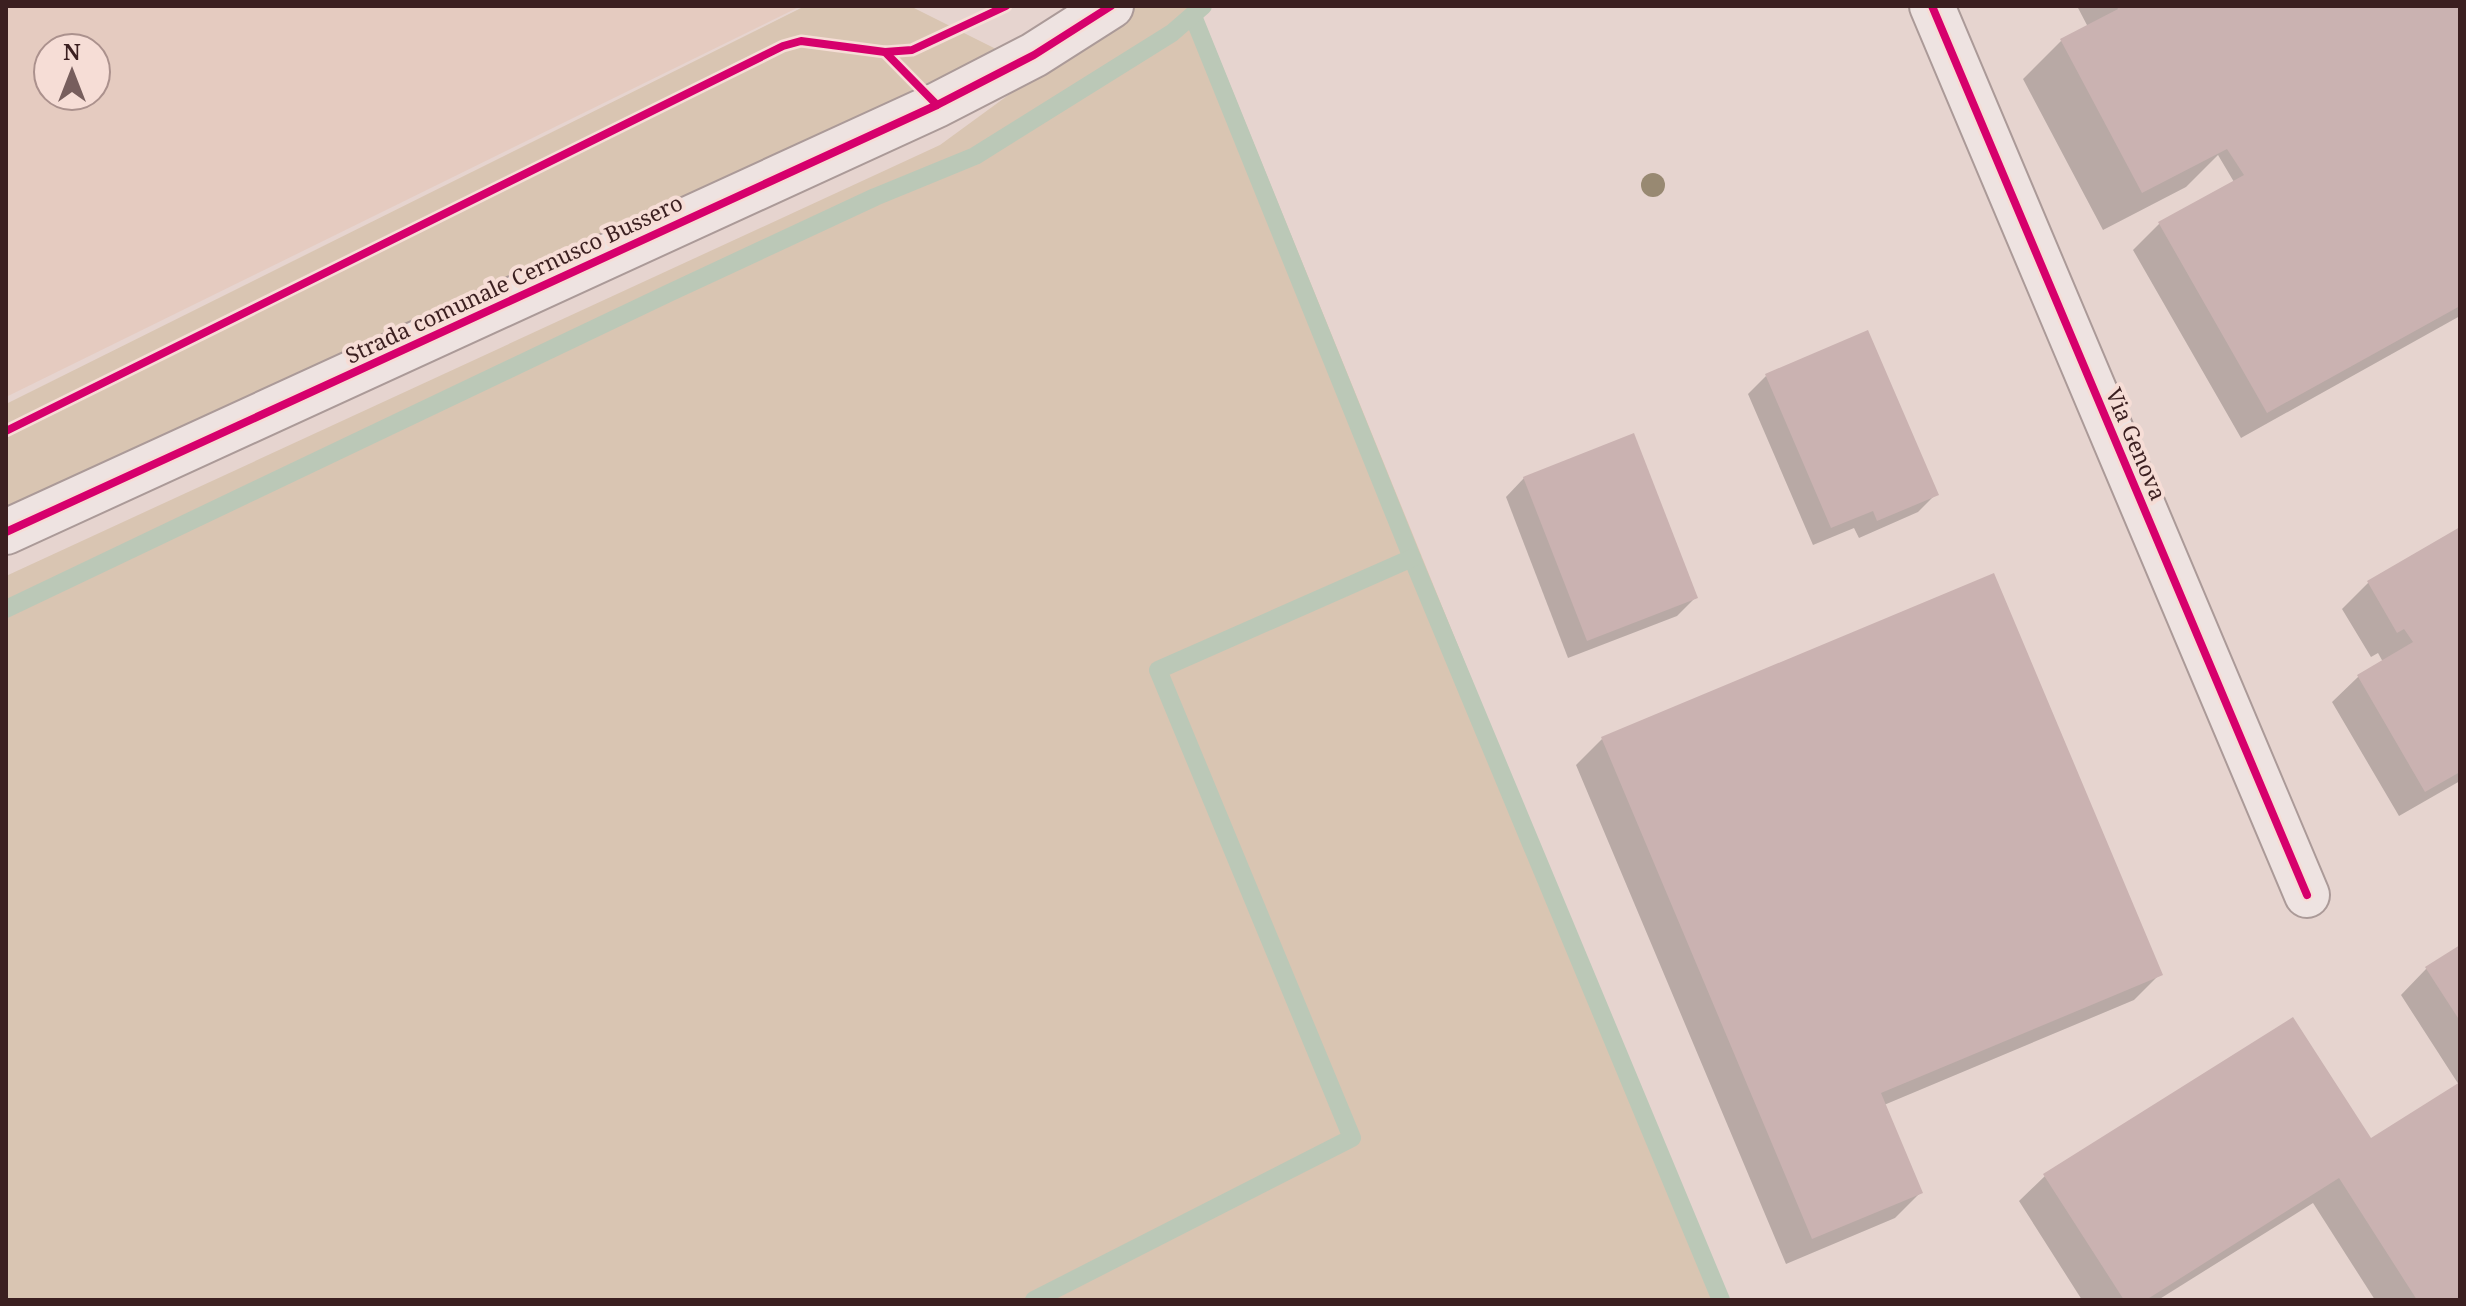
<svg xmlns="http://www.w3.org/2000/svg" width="2466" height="1306" font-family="'Noto Serif',serif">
<rect width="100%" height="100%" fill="#e6d4cf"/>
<path fill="#e5cbc0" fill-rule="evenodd" d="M 6,6 L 801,6 L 6,397 ZM 48,48 L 96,48 L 96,96 L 48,96 Z"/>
<g fill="#d9c5b2">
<path d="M 805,6 L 910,6 L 1020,61 L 6,535 L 6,404 Z"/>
<path d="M 1130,6 L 1198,6 L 1724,1300 L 6,1300 L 6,576 L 940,145 Z"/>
</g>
<g fill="#0003">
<path d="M 2077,6 L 2460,6 L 2460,316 L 2241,438 L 2133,250 L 2159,224 L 2234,182 L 2218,155 L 2186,187 L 2103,230 L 2023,79 L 2062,40 L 2088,27 Z"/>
<path d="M 1766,376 L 1936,494 L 1918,512 L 1859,538 L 1854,528 L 1813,545 L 1748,394 Z"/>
<path d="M 1524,478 L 1696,597 L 1677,616 L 1568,658 L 1506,497 Z"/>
<path d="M 2460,530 L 2460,781 L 2399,816 L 2332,702 L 2358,677 L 2383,662 L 2378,653 L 2371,657 L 2342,609 L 2368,583 Z"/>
<path d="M 1602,739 L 2160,974 L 2134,1000 L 1884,1105 L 1921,1192 L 1895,1218 L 1786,1264 L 1576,765 Z"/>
<path d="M 2460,947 L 2460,1300 L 2375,1300 L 2313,1203 L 2158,1300 L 2082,1300 L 2019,1201 L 2045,1176 L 2370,1141 L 2459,1085 L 2401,995 L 2426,969 Z"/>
</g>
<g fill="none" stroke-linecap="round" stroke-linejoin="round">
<g stroke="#bbc8b7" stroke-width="18">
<path d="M 1193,16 L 1412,558 L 1721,1300"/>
<path d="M 6,609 L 669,293 L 875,197 L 975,156 L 1172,33 L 1203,6"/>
<path d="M 1034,1300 L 1352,1138 L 1158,670 L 1412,558"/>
</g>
</g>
<g fill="#cab2b1">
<path d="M 2116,6 L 2460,6 L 2460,306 L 2267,413 L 2158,222 L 2244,175 L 2227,149 L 2142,193 L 2060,39 L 2118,9 Z"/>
<path d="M 1868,330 L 1939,495 L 1877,521 L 1873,511 L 1831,528 L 1765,374 Z"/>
<path d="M 1634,433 L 1698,598 L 1587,641 L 1523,477 Z"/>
<path d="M 2460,527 L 2460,772 L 2425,792 L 2357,675 L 2413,642 L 2404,629 L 2397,633 L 2367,581 Z"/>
<path d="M 1994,573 L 2163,975 L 1881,1093 L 1923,1193 L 1812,1239 L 1601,737 Z"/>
<path d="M 2460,945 L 2460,1021 L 2425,967 Z"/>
<path d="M 2293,1017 L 2371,1138 L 2460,1082 L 2460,1300 L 2417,1300 L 2339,1178 L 2146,1300 L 2124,1300 L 2043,1174 Z"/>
</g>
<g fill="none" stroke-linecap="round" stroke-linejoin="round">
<defs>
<g id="minor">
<path d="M 1932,6 L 2307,895"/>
<path d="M 6,532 L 937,105 L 1034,55 L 1111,6"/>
</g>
</defs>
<use href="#minor" stroke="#ab9a98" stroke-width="48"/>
<use href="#minor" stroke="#eee3e1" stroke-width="44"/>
<defs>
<g id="cycleway">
<path d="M 1932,6 L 2307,895"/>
<path d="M 885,52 L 912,50 L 1006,6"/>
<path d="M 6,431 L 783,46 L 801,41 L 885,52 L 937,105"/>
<path d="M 6,532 L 937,105 L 1034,55 L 1111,6"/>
</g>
</defs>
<use href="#cycleway" stroke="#f6ddd6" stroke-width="13"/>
<use href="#cycleway" stroke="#d6006c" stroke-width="8"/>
</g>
<circle fill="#988972" cx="1653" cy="185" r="12"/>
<g text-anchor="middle" stroke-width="8" stroke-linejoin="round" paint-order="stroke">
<g font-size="22" fill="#3b1f20" stroke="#f6ddd6">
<text transform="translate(514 279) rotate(-25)" y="8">Strada comunale Cernusco Bussero</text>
<text transform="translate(2136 444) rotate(67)" y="8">Via Genova</text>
</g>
</g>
<rect width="2466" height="1306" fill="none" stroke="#3b1f20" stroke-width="16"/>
<g transform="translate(72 72)"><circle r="38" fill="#f6ddd6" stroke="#ab918d" stroke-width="2"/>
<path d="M0-6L14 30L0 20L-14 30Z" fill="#775e5d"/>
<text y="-12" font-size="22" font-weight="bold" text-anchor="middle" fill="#3b1f20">N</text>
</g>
</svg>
